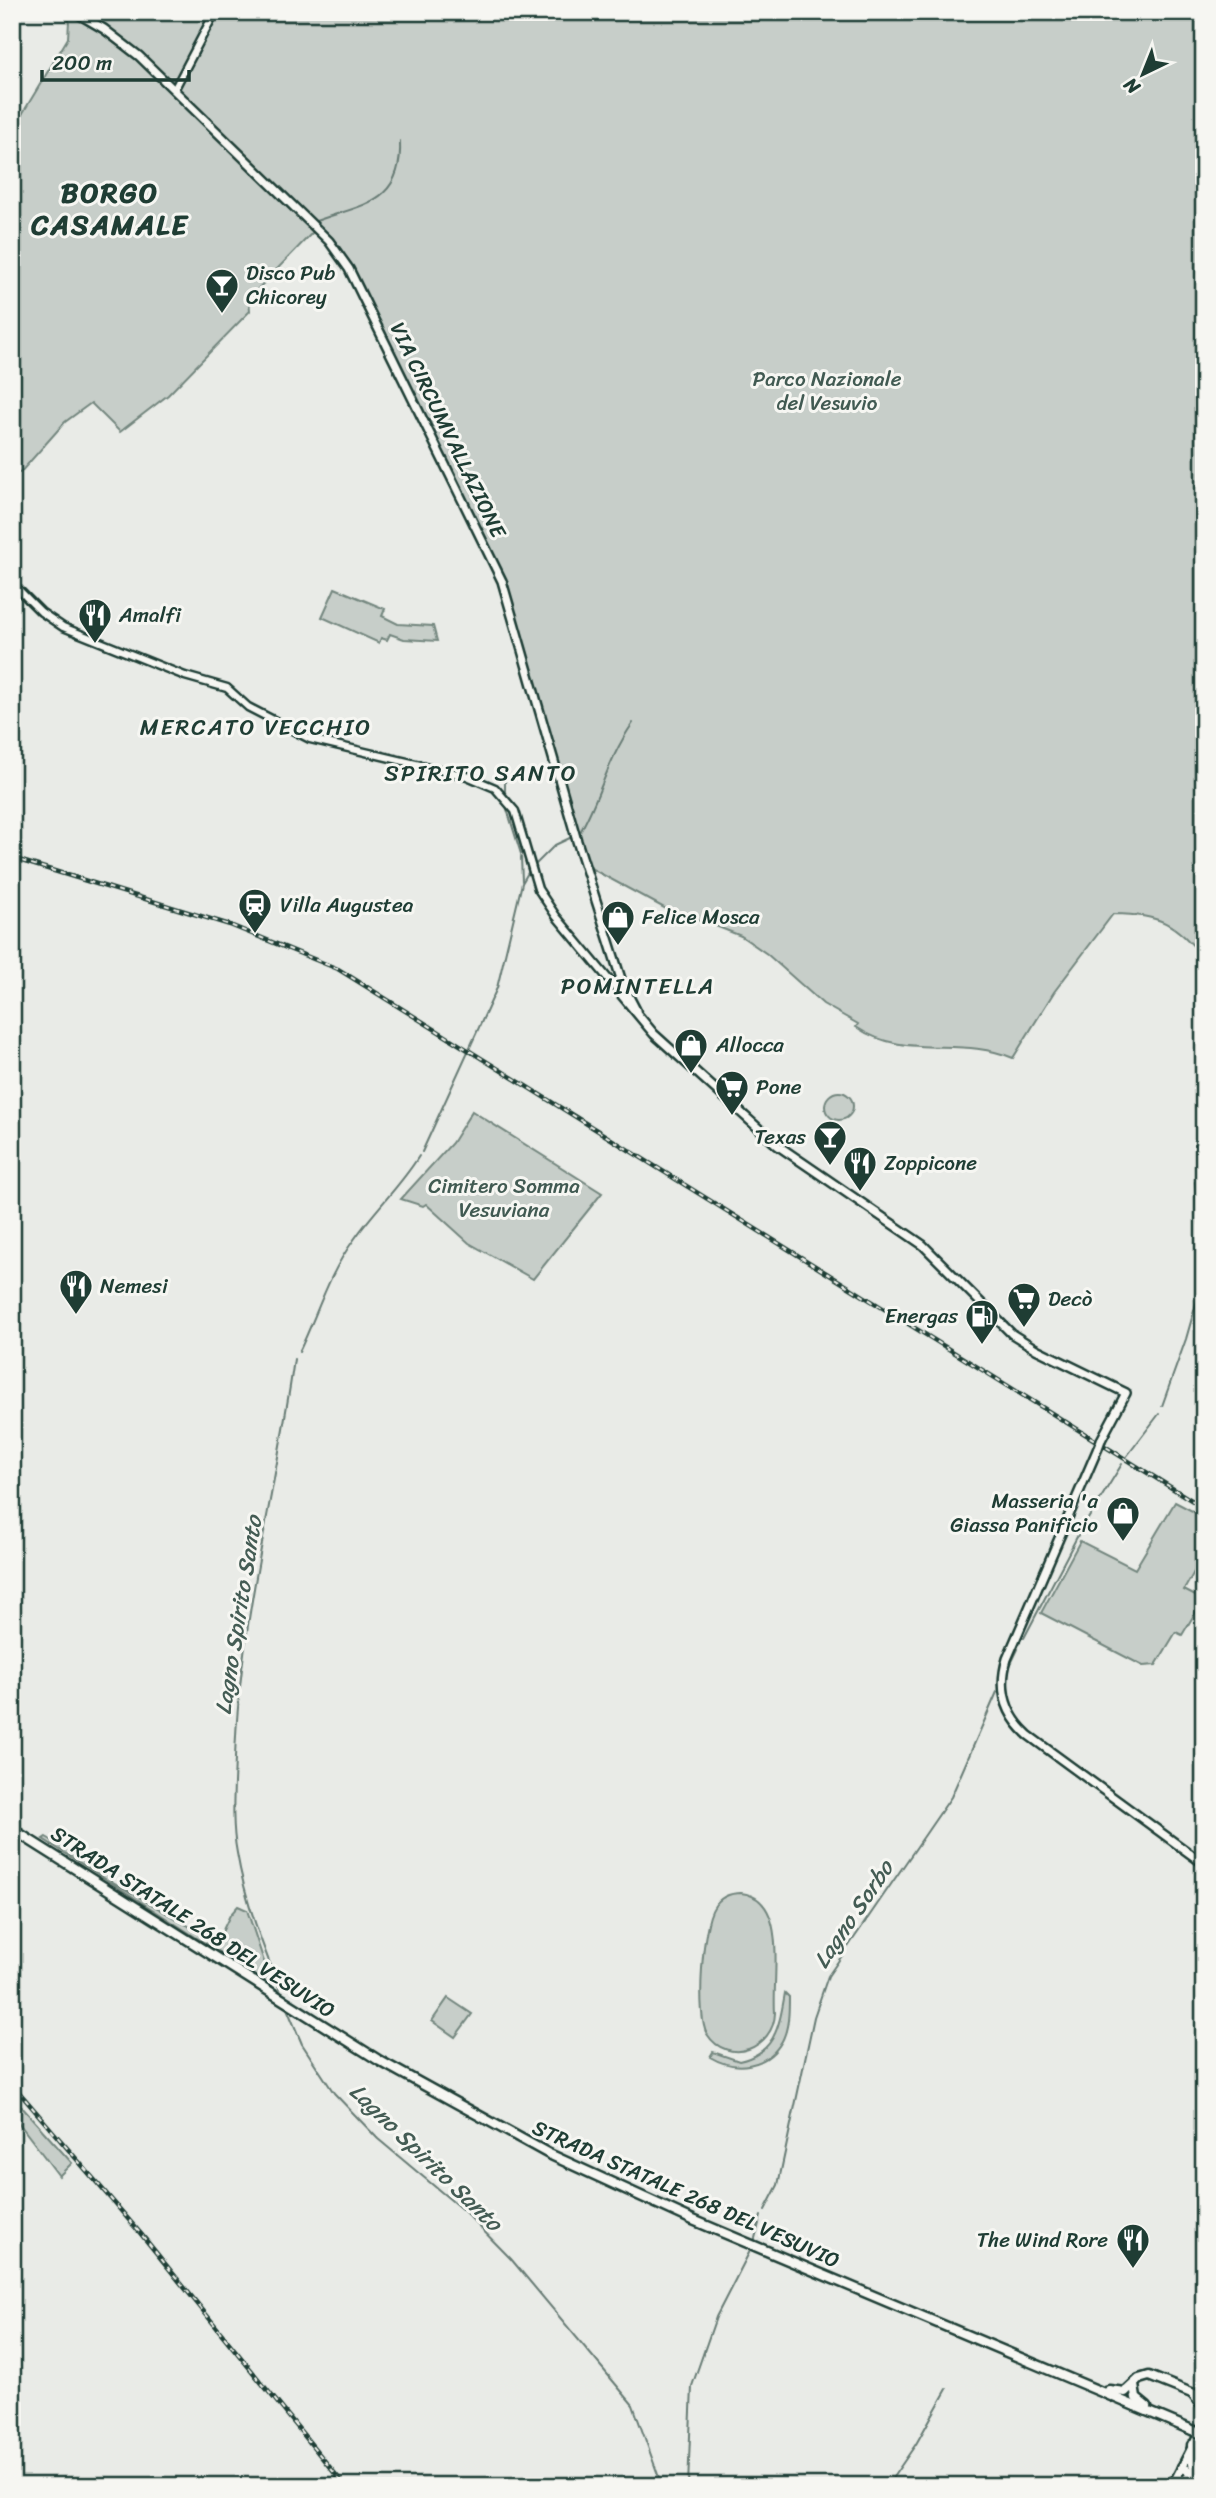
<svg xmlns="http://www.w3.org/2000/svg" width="1216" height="2498" font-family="Sriracha,sans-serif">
<rect width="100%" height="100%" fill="#e9ebe7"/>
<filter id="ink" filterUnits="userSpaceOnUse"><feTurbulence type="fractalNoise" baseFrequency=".0143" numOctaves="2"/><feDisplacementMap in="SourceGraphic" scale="14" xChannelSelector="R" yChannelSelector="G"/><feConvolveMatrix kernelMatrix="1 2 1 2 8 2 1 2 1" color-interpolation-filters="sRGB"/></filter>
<g filter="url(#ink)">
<g fill="#c7cec9" stroke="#73867e" stroke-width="2">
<path d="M 66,12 L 1204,12 L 1204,958 C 1173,922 1162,915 1113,914 L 1054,992 L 1013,1058 C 960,1035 906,1061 856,1027 L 858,1024 L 823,1004 L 767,954 L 741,936 L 708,923 L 681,917 L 581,863 L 499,576 L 383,339 L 338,256 L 314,231 L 249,298 L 250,311 L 168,395 L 120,432 L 91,403 L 65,422 L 20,473 L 12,471 L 12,131 L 68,38 L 69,21 Z"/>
<path d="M 335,588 L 385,609 L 382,616 L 398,624 L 433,626 L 437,641 L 404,639 L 390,634 L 387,640 L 381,638 L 379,643 L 322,617 Z"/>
<circle cx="839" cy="1106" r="14"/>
<path d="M 472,1111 L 602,1193 L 533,1279 L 469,1243 L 426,1204 L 423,1206 L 401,1199 L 452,1143 Z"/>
<path d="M 1175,1502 L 1204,1517 L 1204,1554 L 1184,1590 L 1203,1600 L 1182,1635 L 1176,1632 L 1156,1665 L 1143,1666 L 1041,1613 L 1080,1541 L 1135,1569 Z"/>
<path d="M 46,1837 L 110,1874 L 109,1878 L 113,1882 L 211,1939 L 211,1947 L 43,1839 Z"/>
<path d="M 741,1893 C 789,1898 772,1977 775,2013 C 774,2048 728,2067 707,2034 C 696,2017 702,1924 714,1907 C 720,1897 730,1893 741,1893 Z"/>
<path d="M 238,1906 L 247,1910 L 272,1986 L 214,1949 L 230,1915 Z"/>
<path d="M 785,1993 L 789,1997 C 789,2011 789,2028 782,2041 C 767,2068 735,2072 710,2057 L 713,2052 L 739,2061 C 776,2053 779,2026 785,1993 Z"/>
<path d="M 448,1998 L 472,2014 L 455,2037 L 432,2021 Z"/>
<path d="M 12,2096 L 72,2163 L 59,2176 L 12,2114 Z"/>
</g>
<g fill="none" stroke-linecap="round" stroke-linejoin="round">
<g stroke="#687c75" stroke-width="2">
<path d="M 316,221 C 362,204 403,204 400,141"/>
<path d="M 505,791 L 505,781"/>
<path d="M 506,806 L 521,854"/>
<path d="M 579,834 C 600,798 607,760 633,723"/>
<path d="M 521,857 L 522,881"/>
<path d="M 535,865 L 555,845 L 572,837"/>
<path d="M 422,1152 L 497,988 L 522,883 L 529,871"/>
<path d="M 1195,1182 L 1204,1261"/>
<path d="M 299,1352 C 317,1315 328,1275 353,1241 C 373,1211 400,1187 419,1156"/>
<path d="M 1162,1406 L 1186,1339 L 1204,1276"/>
<path d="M 1127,1456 L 1159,1414"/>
<path d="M 1024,1638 L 1078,1535 L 1122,1464"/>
<path d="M 1008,1670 L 1018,1649"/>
<path d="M 282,1995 C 264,1949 245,1901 237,1853 C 231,1823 234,1789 235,1758 C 239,1624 276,1492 294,1359"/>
<path d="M 286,2006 L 302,2044 L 334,2093 L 378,2139 L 464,2211 L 511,2259 L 633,2405 L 662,2486"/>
<path d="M 765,2210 L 778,2185 L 814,2017 L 828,1976 L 951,1797 L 997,1692"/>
<path d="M 754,2242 L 761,2216"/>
<path d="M 688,2486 L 692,2386 L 716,2317 L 752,2247"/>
<path d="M 887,2486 L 916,2444 L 947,2389"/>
</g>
<defs>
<g id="tertiary">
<path d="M 174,90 L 215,12"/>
<path d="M 12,583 L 41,612 L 63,627 L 185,676 L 227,688 L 248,707 L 310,739 L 467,776 L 495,788 L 515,811 L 538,889 L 556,916 L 615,987"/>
</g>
<g id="secondary">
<path d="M 75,12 L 104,29 L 139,56 L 329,241 L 349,269 L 502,581 L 577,841 L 622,982"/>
<path d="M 623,984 L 618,981 L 614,986 L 654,1034 L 777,1145 L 923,1245 L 1012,1334 L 1036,1349 L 1126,1393 L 1101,1440"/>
<path d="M 623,985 L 636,1010"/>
<path d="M 1098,1448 L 1007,1659 C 998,1689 1005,1714 1028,1735 L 1204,1864"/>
<path d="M 1172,2486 L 1204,2424"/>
</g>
<g id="trunk">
<path d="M 12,1829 L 380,2061 L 549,2154 L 693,2220 L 1192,2430"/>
<path d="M 1134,2385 L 1136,2398 L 1147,2407"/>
<path d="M 1109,2390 L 1125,2392 L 1139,2379 L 1149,2376 L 1204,2398"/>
<path d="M 1193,2394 L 1202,2406 L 1204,2416"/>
<path d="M 1192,2445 L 1193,2464 L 1202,2478"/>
<path d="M 1182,2467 L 1198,2476"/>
<path d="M 1174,2486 L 1190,2477 L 1202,2478"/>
</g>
</defs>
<use href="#tertiary" stroke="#1f3d34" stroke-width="11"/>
<use href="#secondary" stroke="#1f3d34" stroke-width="12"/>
<use href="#trunk" stroke="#1f3d34" stroke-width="13"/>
<use href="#tertiary" stroke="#f6f6f2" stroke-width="6"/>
<use href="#secondary" stroke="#f6f6f2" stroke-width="7"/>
<use href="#trunk" stroke="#f6f6f2" stroke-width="8"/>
<defs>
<g id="rail">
<path d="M 12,858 L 230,925 L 338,969 L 1204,1508"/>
<path d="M 12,2084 L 141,2234 L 345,2486"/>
</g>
</defs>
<use href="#rail" stroke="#1f3d34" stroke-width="4.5"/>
<use href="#rail" stroke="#f6f6f2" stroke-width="2" stroke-dasharray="5" stroke-linecap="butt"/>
<defs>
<path id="secondary-bridge" d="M 1098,1448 L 1101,1440"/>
<path id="trunk-bridge" d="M 1192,2430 L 1204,2435"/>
</defs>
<use href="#secondary-bridge" stroke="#1f3d34" stroke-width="12" stroke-linecap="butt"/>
<use href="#trunk-bridge" stroke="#1f3d34" stroke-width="13" stroke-linecap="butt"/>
<use href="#secondary-bridge" stroke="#f6f6f2" stroke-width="7"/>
<use href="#trunk-bridge" stroke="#f6f6f2" stroke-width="8"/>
</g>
</g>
<defs>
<symbol id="bar-pin" viewBox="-11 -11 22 30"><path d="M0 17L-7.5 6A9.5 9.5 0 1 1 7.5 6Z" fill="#1f3d34" stroke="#f6f6f2"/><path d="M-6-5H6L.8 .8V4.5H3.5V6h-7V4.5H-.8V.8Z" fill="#fff"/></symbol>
<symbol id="restaurant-pin" viewBox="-11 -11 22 30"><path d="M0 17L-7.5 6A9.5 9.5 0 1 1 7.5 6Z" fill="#1f3d34" stroke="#f6f6f2"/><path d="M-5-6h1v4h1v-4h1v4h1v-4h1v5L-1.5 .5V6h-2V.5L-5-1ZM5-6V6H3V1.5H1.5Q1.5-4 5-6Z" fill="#fff"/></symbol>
<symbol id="station-pin" viewBox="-11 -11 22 30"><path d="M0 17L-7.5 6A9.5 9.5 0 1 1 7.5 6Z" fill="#1f3d34" stroke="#f6f6f2"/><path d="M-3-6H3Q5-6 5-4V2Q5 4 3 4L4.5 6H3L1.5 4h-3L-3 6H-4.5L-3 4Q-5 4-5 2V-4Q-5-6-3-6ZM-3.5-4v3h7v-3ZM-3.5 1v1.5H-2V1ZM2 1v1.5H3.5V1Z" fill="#fff"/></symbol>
<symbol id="shop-pin" viewBox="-11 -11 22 30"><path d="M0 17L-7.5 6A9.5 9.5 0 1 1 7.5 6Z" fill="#1f3d34" stroke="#f6f6f2"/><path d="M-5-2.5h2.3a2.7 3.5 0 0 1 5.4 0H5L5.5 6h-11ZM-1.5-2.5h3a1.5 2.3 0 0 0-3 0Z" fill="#fff"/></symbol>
<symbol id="supermarket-pin" viewBox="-11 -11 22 30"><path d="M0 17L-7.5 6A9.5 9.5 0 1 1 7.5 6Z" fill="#1f3d34" stroke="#f6f6f2"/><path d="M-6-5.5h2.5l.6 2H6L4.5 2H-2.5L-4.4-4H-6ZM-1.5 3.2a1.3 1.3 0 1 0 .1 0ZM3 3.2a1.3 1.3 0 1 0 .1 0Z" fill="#fff"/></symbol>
<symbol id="fuel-pin" viewBox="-11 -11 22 30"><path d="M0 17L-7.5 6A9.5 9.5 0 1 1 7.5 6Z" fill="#1f3d34" stroke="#f6f6f2"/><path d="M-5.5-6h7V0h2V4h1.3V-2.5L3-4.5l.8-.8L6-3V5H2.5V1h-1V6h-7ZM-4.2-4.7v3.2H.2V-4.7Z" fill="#fff"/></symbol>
</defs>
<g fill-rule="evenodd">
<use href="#bar-pin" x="203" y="266" width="38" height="52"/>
<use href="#restaurant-pin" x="76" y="596" width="38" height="52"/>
<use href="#station-pin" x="236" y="886" width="38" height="52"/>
<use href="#shop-pin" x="599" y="898" width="38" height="52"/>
<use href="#shop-pin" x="672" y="1026" width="38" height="52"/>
<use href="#supermarket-pin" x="713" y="1068" width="38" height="52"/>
<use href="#bar-pin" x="811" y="1118" width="38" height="52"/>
<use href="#restaurant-pin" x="841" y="1144" width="38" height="52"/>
<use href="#restaurant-pin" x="57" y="1267" width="38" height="52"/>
<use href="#supermarket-pin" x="1005" y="1280" width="38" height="52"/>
<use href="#fuel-pin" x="963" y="1297" width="38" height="52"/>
<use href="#shop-pin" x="1104" y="1494" width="38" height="52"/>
<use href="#restaurant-pin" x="1114" y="2221" width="38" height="52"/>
</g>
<g text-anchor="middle" stroke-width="6" stroke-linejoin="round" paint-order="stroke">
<g font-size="21" fill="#1f3d34" stroke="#f6f6f2" text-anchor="start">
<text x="246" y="280">Disco Pub<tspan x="246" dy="24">Chicorey</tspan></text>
<text x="119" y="622">Amalfi</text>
<text x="280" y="912">Villa Augustea</text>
<text x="642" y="924">Felice Mosca</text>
<text x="716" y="1052">Allocca</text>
<text x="756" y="1094">Pone</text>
<text x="806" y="1144" text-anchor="end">Texas</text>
<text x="884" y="1170">Zoppicone</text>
<text x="100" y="1293">Nemesi</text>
<text x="1048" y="1306">Decò</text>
<text x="958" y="1323" text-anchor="end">Energas</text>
<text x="1098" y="1508" text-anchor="end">Masseria 'a<tspan x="1098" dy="24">Giassa Panificio</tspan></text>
<text x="1108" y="2247" text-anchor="end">The Wind Rore</text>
</g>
<g font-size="21" fill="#415a52" stroke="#f6f6f2">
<text x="827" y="386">Parco Nazionale<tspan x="827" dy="24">del Vesuvio</tspan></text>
<text x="504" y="1193">Cimitero Somma<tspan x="504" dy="24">Vesuviana</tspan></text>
</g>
<g font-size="21" fill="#1f3d34" stroke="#f6f6f2">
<text transform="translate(448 430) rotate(64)" y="7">VIA CIRCUMVALLAZIONE</text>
<text transform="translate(193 1922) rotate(33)" y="7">STRADA STATALE 268 DEL VESUVIO</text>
<text transform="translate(686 2194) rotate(24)" y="7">STRADA STATALE 268 DEL VESUVIO</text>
</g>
<g font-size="23" letter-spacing="2" fill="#1f3d34" stroke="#f6f6f2">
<text x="256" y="735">MERCATO VECCHIO</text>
<text x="481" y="781">SPIRITO SANTO</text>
<text x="638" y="994">POMINTELLA</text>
</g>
<g font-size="23" font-style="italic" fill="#445c54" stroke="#f6f6f2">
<text transform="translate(238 1615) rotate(-81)" y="8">Lagno Spirito Santo</text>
<text transform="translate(853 1914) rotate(-56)" y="8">Lagno Sorbo</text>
<text transform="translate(426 2157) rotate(44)" y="8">Lagno Spirito Santo</text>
</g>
<g font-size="28" font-weight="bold" letter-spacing="2" fill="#1f3d34" stroke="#f6f6f2">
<text x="110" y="202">BORGO<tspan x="110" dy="32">CASAMALE</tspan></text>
</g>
</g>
<rect width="1216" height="2498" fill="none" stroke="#f6f6f2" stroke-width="42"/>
<rect x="21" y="21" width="1174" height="2456" fill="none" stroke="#1f3d34" stroke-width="2.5" filter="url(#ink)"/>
<g transform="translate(1143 74) rotate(223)" stroke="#f6f6f2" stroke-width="5" paint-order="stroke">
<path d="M0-5L12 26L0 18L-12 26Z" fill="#1f3d34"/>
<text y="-10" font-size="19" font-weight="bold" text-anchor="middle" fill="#1f3d34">N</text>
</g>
<path d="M42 70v10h147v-10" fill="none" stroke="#1f3d34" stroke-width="3.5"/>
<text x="52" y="70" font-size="21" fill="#1f3d34" stroke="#f6f6f2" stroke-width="5" paint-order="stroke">200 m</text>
</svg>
